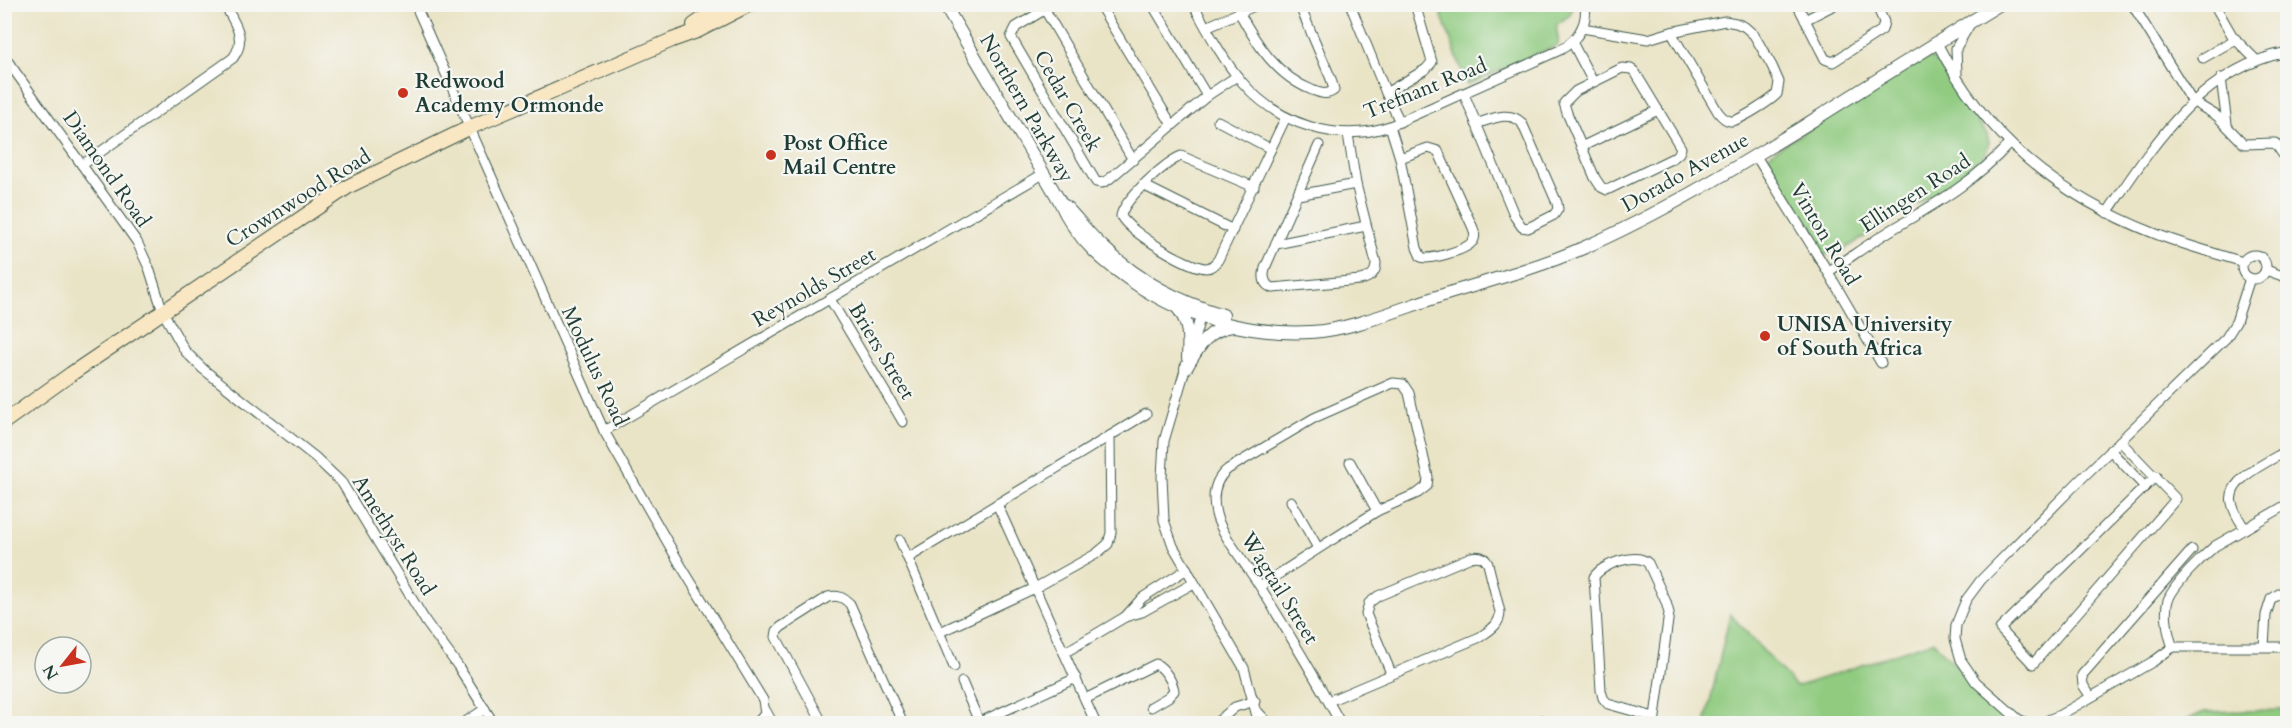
<svg xmlns="http://www.w3.org/2000/svg" width="2292" height="728" font-family="Cardo,serif">
<rect width="100%" height="100%" fill="#f6f6f2"/>
<filter id="ink" filterUnits="userSpaceOnUse"><feTurbulence type="fractalNoise" baseFrequency=".0167" numOctaves="2"/><feDisplacementMap in="SourceGraphic" scale="12" xChannelSelector="R" yChannelSelector="G"/><feConvolveMatrix kernelMatrix="1 2 1 2 8 2 1 2 1" color-interpolation-filters="sRGB"/></filter>
<filter id="wash" filterUnits="userSpaceOnUse"><feTurbulence type="fractalNoise" baseFrequency=".008" numOctaves="4" result="noise"/><feDisplacementMap in="SourceGraphic" scale="24" xChannelSelector="R" yChannelSelector="G"/><feGaussianBlur stdDeviation="1.35" result="paint"/><feColorMatrix in="noise" values="0 0 0 0 0 0 0 0 0 0 0 0 0 0 0 0 0 1.4 0 .05"/><feComposite in="paint" operator="in"/></filter>
<g filter="url(#wash)">
<rect width="100%" height="100%" fill="#eae4c7"/>
<g fill="#90cb80" stroke="#58845a" stroke-width="1.5">
<path d="M 1438,5 L 1574,5 L 1570,15 L 1557,24 C 1555,33 1560,38 1558,45 L 1467,85 Z"/>
<path d="M 1927,58 L 1932,58 L 1941,66 L 1955,92 L 1987,134 L 1989,143 L 1985,155 L 1976,166 L 1956,180 L 1837,254 L 1822,255 L 1765,165 L 1765,159 L 1775,150 Z"/>
<path d="M 1730,614 L 1796,687 L 1933,641 L 2009,723 L 1705,724 Z"/>
<path d="M 2287,710 L 2287,723 L 2180,723 L 2204,712 Z"/>
</g>
</g>
<g filter="url(#ink)">
<g fill="none" stroke-linecap="round" stroke-linejoin="round">
<defs>
<g id="minor">
<path d="M 415,4 L 604,431 L 680,564 L 763,700 L 765,714 L 756,724"/>
<path d="M 1054,4 L 1016,27 L 1011,37 L 1096,182 L 1102,183 L 1108,180 L 1207,96 L 1237,76"/>
<path d="M 1099,4 L 1172,125"/>
<path d="M 1152,4 L 1207,96"/>
<path d="M 1193,4 C 1208,31 1222,59 1242,82 C 1278,124 1337,144 1390,126 L 1560,50 C 1577,40 1588,25 1585,4"/>
<path d="M 1350,4 L 1386,93 L 1400,122"/>
<path d="M 1797,4 L 1825,59 L 1833,62 L 1882,30 L 1884,22 L 1876,4"/>
<path d="M 2132,4 L 2192,101 L 2217,116 L 2244,144 L 2275,143 L 2288,162"/>
<path d="M 2214,4 L 2233,37 L 2256,60"/>
<path d="M 1045,10 L 1133,160"/>
<path d="M 1239,12 C 1257,45 1277,76 1312,90 C 1320,93 1327,96 1334,90 L 1331,79 L 1299,4"/>
<path d="M 1805,20 L 1836,4"/>
<path d="M 1206,27 L 1259,4"/>
<path d="M 1582,28 L 1648,39 L 1671,32 L 1725,21 L 1736,23 L 1745,27 L 1754,35 L 1772,66 L 1779,82 L 1777,94 C 1770,101 1738,122 1730,121 C 1725,120 1721,116 1718,112 L 1671,32"/>
<path d="M 1572,42 L 1593,82"/>
<path d="M 1937,43 C 1985,137 2058,196 2156,234 C 2184,245 2214,253 2243,262"/>
<path d="M 4,56 L 137,242 L 149,268 L 163,312 L 185,351 L 203,369 L 315,457 L 342,483 L 426,622 L 458,666 L 494,724"/>
<path d="M 2203,58 L 2236,39"/>
<path d="M 1622,68 L 1631,69 L 1635,72 L 1681,148 L 1679,153 L 1673,158 L 1607,190 L 1601,187 L 1595,178 L 1567,113 L 1564,103 L 1576,91 Z"/>
<path d="M 1957,75 L 1956,48 L 1970,24"/>
<path d="M 2221,78 L 2227,124"/>
<path d="M 1386,93 L 1426,69 L 1432,62 L 1415,4"/>
<path d="M 1464,94 L 1515,217 L 1522,227 L 1528,228 L 1554,215 L 1558,209 L 1557,203 L 1522,123 C 1509,110 1492,119 1476,124"/>
<path d="M 1218,121 L 1271,149"/>
<path d="M 1390,126 L 1400,158 L 1417,248 L 1421,257 C 1429,261 1466,250 1472,242 C 1476,238 1475,233 1473,228 L 1438,151 L 1428,148 L 1400,158"/>
<path d="M 1319,145 L 1265,268 C 1263,276 1263,285 1273,288 L 1360,280 C 1370,278 1376,274 1376,263 L 1356,184 L 1348,134"/>
<path d="M 1581,147 L 1658,110"/>
<path d="M 1756,156 L 1828,272 L 1881,363"/>
<path d="M 82,165 L 233,58 C 248,39 234,22 224,4"/>
<path d="M 1143,185 L 1233,230"/>
<path d="M 1254,187 L 1181,156 C 1165,163 1124,199 1121,216 C 1129,232 1189,268 1206,268 C 1212,268 1214,264 1218,260 L 1286,117"/>
<path d="M 1298,195 L 1356,184"/>
<path d="M 2107,213 C 2153,145 2201,68 2288,52"/>
<path d="M 1276,244 L 1366,226"/>
<circle cx="2254" cy="267" r="12"/>
<path d="M 2266,270 L 2288,278"/>
<path d="M 1828,272 C 1851,257 1874,240 1898,226 C 1940,201 1975,181 2009,144"/>
<path d="M 830,299 L 903,422"/>
<path d="M 1192,347 L 1202,311"/>
<path d="M 1187,363 L 1164,441 L 1162,477 L 1164,520 L 1173,546 L 1244,668 L 1259,724"/>
<path d="M 604,431 L 1043,174"/>
<path d="M 2120,441 L 2176,499 L 2033,664 L 2000,629 L 2156,476"/>
<path d="M 2110,450 L 2145,487"/>
<path d="M 1350,462 L 1377,511"/>
<path d="M 1291,501 L 1318,548"/>
<path d="M 997,504 L 1096,724"/>
<path d="M 2245,529 C 2240,521 2234,513 2232,503 C 2226,479 2270,461 2288,450"/>
<path d="M 900,540 L 954,667"/>
<path d="M 908,558 L 1146,414"/>
<path d="M 1260,586 L 1377,511 L 1418,493 L 1427,486 L 1428,477 L 1409,393 L 1403,384 L 1393,383 L 1314,418 L 1228,469 C 1214,480 1212,497 1216,514 C 1220,533 1248,567 1259,585 C 1287,630 1315,677 1341,724"/>
<path d="M 1125,617 L 1142,598 L 1187,569"/>
<path d="M 940,632 L 1035,588 L 1096,554 L 1108,544 L 1111,533 L 1110,436"/>
<path d="M 2264,646 L 2266,615 L 2271,599 L 2288,588"/>
<path d="M 2173,647 C 2168,635 2164,613 2168,600 C 2175,583 2201,558 2215,546 L 2288,504"/>
<path d="M 2173,647 L 2288,647"/>
<path d="M 1064,653 L 1125,617 L 1142,612 L 1194,583"/>
<path d="M 962,682 L 980,724"/>
<path d="M 2091,697 L 2083,685 L 2082,675 L 2192,550"/>
<path d="M 1085,699 L 1156,664 C 1164,668 1173,682 1174,691 L 1168,697 L 1151,707"/>
<path d="M 1329,701 L 1480,637 C 1490,630 1500,625 1500,612 L 1488,564 C 1485,557 1479,555 1471,557 L 1378,596 L 1369,603 L 1366,614 L 1391,673"/>
<path d="M 766,711 L 773,724"/>
<path d="M 1258,712 L 1269,724"/>
<path d="M 980,722 L 1076,678"/>
<path d="M 462,724 L 485,709"/>
<path d="M 823,724 L 776,637 L 777,631 L 781,627 L 828,597 C 838,595 843,597 850,604 L 903,724"/>
<path d="M 1215,724 L 1235,707 L 1255,701"/>
<path d="M 1530,724 L 1541,720 L 1552,724"/>
<path d="M 1654,724 L 1669,613 L 1666,602 L 1648,563 C 1636,552 1602,564 1594,577 L 1601,690 L 1603,698 L 1608,704 L 1654,717"/>
<path d="M 2029,724 L 2018,719 L 1976,682 L 1961,660 L 1955,639 L 1956,625 L 1966,600 L 1981,580 L 2078,482 L 2226,338 L 2236,322 L 2250,278"/>
<path d="M 2039,724 L 2060,715 L 2154,661 L 2173,647"/>
</g>
<g id="tertiary">
<path d="M 944,4 L 1059,200 C 1077,241 1105,264 1142,288 C 1192,320 1253,335 1311,332 C 1351,330 1402,308 1440,296 C 1488,281 1537,268 1583,248 C 1660,214 1732,170 1804,126 C 1869,85 1934,44 2000,4"/>
<path d="M 1065,206 C 1078,219 1089,235 1103,247 C 1136,279 1179,302 1223,315"/>
<path d="M 1176,306 C 1190,321 1189,340 1188,358"/>
<path d="M 1186,368 C 1198,348 1207,329 1233,326"/>
</g>
<g id="secondary">
<path d="M 694,25 L 724,4"/>
<path d="M 4,422 L 71,374 L 349,186 L 471,127 L 672,40 L 697,31 L 750,4"/>
</g>
</defs>
<use href="#minor" stroke="#3d564a" stroke-width="11"/>
<use href="#tertiary" stroke="#3d564a" stroke-width="14"/>
<use href="#secondary" stroke="#3d564a" stroke-width="16"/>
<use href="#minor" stroke="#fff" stroke-width="9"/>
<use href="#tertiary" stroke="#fff" stroke-width="12"/>
<use href="#secondary" stroke="#f9e7c3" stroke-width="14"/>
</g>
</g>
<g fill="#c8321e" stroke="#f6f6f2" stroke-width="2">
<circle cx="403" cy="93" r="6"/>
<circle cx="771" cy="155" r="6"/>
<circle cx="1765" cy="336" r="6"/>
</g>
<g text-anchor="middle" stroke-width="4.5" stroke-linejoin="round" paint-order="stroke">
<g font-size="21" font-weight="bold" fill="#1f3d34" stroke="#f6f6f2" text-anchor="start">
<text x="415" y="88">Redwood<tspan x="415" dy="24">Academy Ormonde</tspan></text>
<text x="783" y="150">Post Office<tspan x="783" dy="24">Mail Centre</tspan></text>
<text x="1777" y="331">UNISA University<tspan x="1777" dy="24">of South Africa</tspan></text>
</g>
<g font-size="21" fill="#1f3d34" stroke="#f6f6f2">
<text transform="translate(1425 88) rotate(-22)" y="7">Trefnant Road</text>
<text transform="translate(1068 101) rotate(60)" y="7">Cedar Creek</text>
<text transform="translate(1027 108) rotate(60)" y="7">Northern Parkway</text>
<text transform="translate(107 169) rotate(55)" y="7">Diamond Road</text>
<text transform="translate(1685 172) rotate(-29)" y="7">Dorado Avenue</text>
<text transform="translate(1915 193) rotate(-33)" y="7">Ellingen Road</text>
<text transform="translate(298 198) rotate(-32)" y="7">Crownwood Road</text>
<text transform="translate(1825 234) rotate(59)" y="7">Vinton Road</text>
<text transform="translate(814 287) rotate(-30)" y="7">Reynolds Street</text>
<text transform="translate(882 351) rotate(59)" y="7">Briers Street</text>
<text transform="translate(595 366) rotate(65)" y="7">Modulus Road</text>
<text transform="translate(394 535) rotate(58)" y="7">Amethyst Road</text>
<text transform="translate(1280 588) rotate(58)" y="7">Wagtail Street</text>
</g>
</g>
<rect width="2292" height="728" fill="none" stroke="#f6f6f2" stroke-width="24"/>
<g transform="translate(63 665) rotate(239)"><circle r="28" fill="#f6f6f2" stroke="#a0aca6" stroke-width="1.5"/>
<path d="M0-4.5L10 22L0 15L-10 22Z" fill="#c8321e"/>
<text y="-9" font-size="16" font-weight="bold" text-anchor="middle" fill="#1f3d34">N</text>
</g>
</svg>
